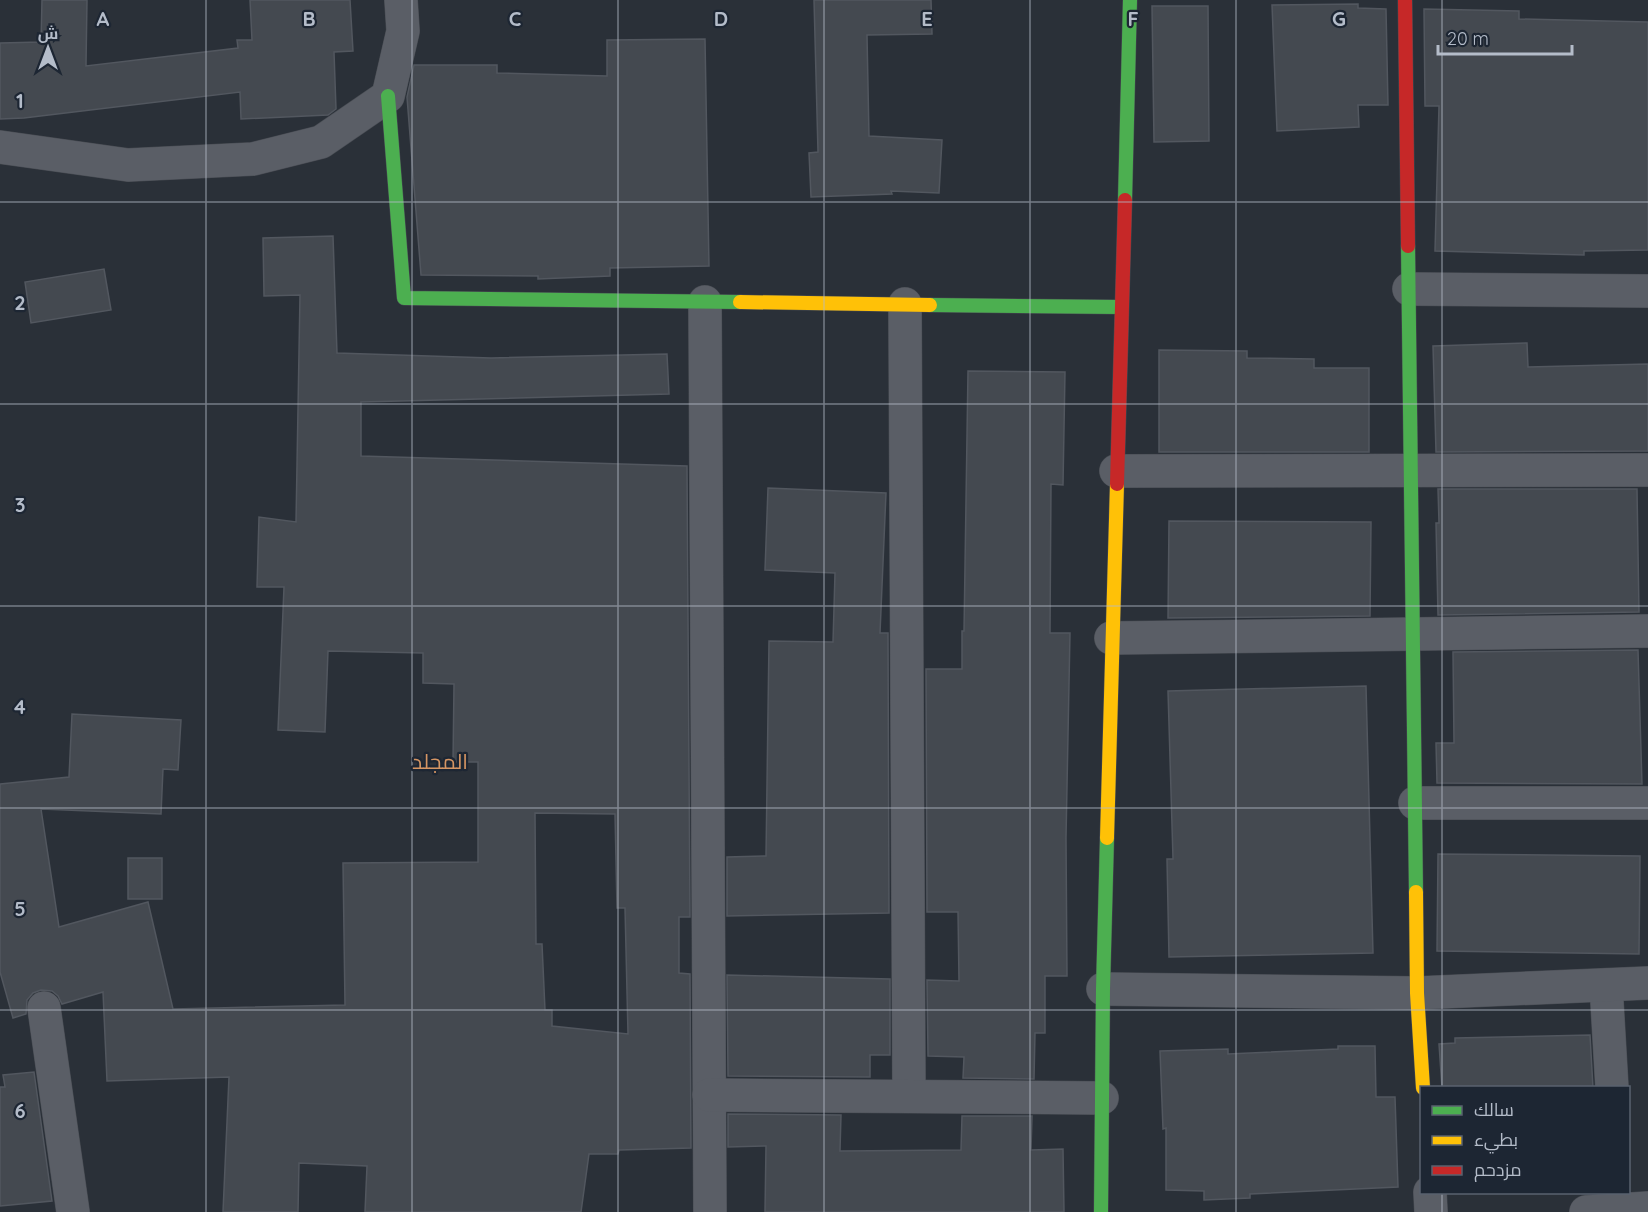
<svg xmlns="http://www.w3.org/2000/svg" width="1648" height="1212" font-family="Quicksand,Cairo,sans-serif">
<rect width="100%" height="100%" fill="#2a3038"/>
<g fill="#444950" stroke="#52575f" stroke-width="1.5" fill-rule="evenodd">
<path d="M 42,0 L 87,0 L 86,66 L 238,48 L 237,40 L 252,40 L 250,0 L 350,0 L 353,51 L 334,52 L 336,109 L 328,115 L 241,119 L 240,92 L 24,118 L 0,119 L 0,43 L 41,42 Z"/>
<path d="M 814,0 L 931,0 L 932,34 L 867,35 L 869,136 L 942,140 L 939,193 L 891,191 L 892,194 L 811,197 L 809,153 L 818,152 Z"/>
<path d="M 1358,4 L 1358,8 L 1386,9 L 1388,105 L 1358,105 L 1359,127 L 1277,131 L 1272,5 Z"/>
<path d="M 1152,6 L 1208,6 L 1209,141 L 1154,142 Z"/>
<path d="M 1424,9 L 1519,11 L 1519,19 L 1648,22 L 1648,250 L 1584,251 L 1584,255 L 1435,251 L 1439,106 L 1425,106 Z"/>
<path d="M 705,39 L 709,266 L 610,268 L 610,276 L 538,279 L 538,276 L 421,275 L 407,97 L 414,65 L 497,65 L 497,73 L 607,76 L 607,40 Z"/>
<path d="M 333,236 L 337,353 L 491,358 L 667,354 L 669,394 L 361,402 L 361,456 L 687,466 L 690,917 L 679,917 L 679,973 L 690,974 L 691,1148 L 619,1150 L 618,1154 L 589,1154 L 581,1212 L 365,1212 L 367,1166 L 299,1163 L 298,1212 L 223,1212 L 229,1077 L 107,1081 L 103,992 L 62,1004 L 58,996 L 52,991 L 41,990 L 33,993 L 27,1000 L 26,1014 L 13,1018 L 0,972 L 0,784 L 69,777 L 72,714 L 181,720 L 178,770 L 163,769 L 161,814 L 41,809 L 59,927 L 148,902 L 173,1009 L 345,1005 L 343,863 L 478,862 L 478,762 L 453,762 L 454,684 L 423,683 L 423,653 L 328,651 L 325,732 L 278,730 L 284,587 L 257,587 L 259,517 L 296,522 L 300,295 L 264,296 L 263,238 ZM 535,813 L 615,814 L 617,908 L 625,908 L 628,1034 L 552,1026 L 552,1010 L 545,1010 L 542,944 L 536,944 Z"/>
<path d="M 104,269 L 111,310 L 31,323 L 25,282 Z"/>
<path d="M 1527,343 L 1528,367 L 1648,364 L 1648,451 L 1436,452 L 1433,346 Z"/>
<path d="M 1159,350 L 1247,351 L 1247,358 L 1314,359 L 1314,368 L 1369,368 L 1369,452 L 1159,452 Z"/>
<path d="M 968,371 L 1065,372 L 1063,485 L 1051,484 L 1050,633 L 1070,633 L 1066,838 L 1067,976 L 1045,976 L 1045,1033 L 1035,1033 L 1034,1079 L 963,1078 L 964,1057 L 928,1056 L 927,980 L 959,981 L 958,912 L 927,912 L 926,669 L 962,669 L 962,631 L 964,631 Z"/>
<path d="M 768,488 L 886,493 L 880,633 L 888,633 L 889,913 L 727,916 L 727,857 L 766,856 L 769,641 L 833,642 L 835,573 L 765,570 Z"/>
<path d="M 1438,489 L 1637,489 L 1639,612 L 1438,615 L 1436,523 L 1439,523 Z"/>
<path d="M 1169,521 L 1371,522 L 1370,616 L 1168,618 Z"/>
<path d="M 1638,650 L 1642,784 L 1437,783 L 1436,743 L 1454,743 L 1453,652 Z"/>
<path d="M 1366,686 L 1373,953 L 1169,957 L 1167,859 L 1173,859 L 1168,691 Z"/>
<path d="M 1438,854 L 1640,856 L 1639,954 L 1437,951 Z"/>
<rect x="128" y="858" width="34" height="41"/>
<path d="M 727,975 L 890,979 L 890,1055 L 870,1055 L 870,1077 L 728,1076 Z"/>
<path d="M 1590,1035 L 1593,1088 L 1442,1088 L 1439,1044 L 1455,1043 L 1455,1038 Z"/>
<path d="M 1338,1046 L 1375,1046 L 1376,1097 L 1395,1097 L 1398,1187 L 1250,1194 L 1250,1198 L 1204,1200 L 1204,1191 L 1166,1190 L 1166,1128 L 1163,1129 L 1160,1051 L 1228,1049 L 1228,1054 L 1338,1049 Z"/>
<path d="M 34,1072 L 52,1201 L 0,1206 L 0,1087 L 5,1087 L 3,1075 Z"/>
<path d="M 728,1114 L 841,1115 L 840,1151 L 961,1150 L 962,1116 L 1032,1116 L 1031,1150 L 1063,1149 L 1064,1212 L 765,1212 L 766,1146 L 728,1147 Z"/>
</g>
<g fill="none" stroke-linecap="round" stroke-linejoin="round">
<defs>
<g id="street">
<path d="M 0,147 L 128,165 L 253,159 L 321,142 L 388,96 L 403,31 L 401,0"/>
<path d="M 1409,289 L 1648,291"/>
<path d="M 705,302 L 710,1212"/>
<path d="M 905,304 L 909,1096"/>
<path d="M 1116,471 L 1648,470"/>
<path d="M 1111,638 L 1648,631"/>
<path d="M 1415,803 L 1648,803"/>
<path d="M 1606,985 L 1612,1088"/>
<path d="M 1103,989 L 1417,993 L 1648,983"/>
<path d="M 44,1008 L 73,1212"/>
<path d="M 709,1095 L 1102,1098"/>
<path d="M 1430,1192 L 1431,1212"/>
<path d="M 1586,1212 L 1648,1208"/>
</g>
<g id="fast">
<path d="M 388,96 L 404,298 L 740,302"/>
<path d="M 1125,200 L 1130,0"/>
<path d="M 1408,246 L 1416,892"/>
<path d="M 930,305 L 1120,307"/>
<path d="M 1101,1212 L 1103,989 L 1107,838"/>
</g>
<g id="slow">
<path d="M 740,302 L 930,305"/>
<path d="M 1107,838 L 1117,484"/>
<path d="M 1416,892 L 1417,993 L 1423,1088"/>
</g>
<g id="jam">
<path d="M 1405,0 L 1408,246"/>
<path d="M 1117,484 L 1125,200"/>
</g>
</defs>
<use href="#street" stroke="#484c53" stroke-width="34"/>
<use href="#fast" stroke="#484c53" stroke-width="15"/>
<use href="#slow" stroke="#484c53" stroke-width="15"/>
<use href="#jam" stroke="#484c53" stroke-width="15"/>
<use href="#street" stroke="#5a5e66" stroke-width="33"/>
<use href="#fast" stroke="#4caf50" stroke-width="14"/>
<use href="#slow" stroke="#ffc107" stroke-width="14"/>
<use href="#jam" stroke="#c62828" stroke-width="14"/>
</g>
<path fill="none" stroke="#b4bcc9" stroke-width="1.5" stroke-opacity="0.55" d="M 206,0 L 206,1212M 412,0 L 412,1212M 618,0 L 618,1212M 824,0 L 824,1212M 1030,0 L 1030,1212M 1236,0 L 1236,1212M 1442,0 L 1442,1088M 0,202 L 1648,202M 0,404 L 1648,404M 0,606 L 1648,606M 0,808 L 1648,808M 0,1010 L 1648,1010M 1442,1192 L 1442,1212"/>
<g text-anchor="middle" stroke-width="4.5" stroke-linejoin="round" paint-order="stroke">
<g font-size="21" fill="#d59563" stroke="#1d2633">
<text x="440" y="769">المجلد</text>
</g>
</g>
<g font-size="20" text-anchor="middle" font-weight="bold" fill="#b4bcc9" stroke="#1d2633" stroke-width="4.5" stroke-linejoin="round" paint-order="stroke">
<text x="103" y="26">A</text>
<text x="309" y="26">B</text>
<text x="515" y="26">C</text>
<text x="721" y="26">D</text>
<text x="927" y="26">E</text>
<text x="1133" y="26">F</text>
<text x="1339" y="26">G</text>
<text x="20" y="108">1</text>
<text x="20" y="310">2</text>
<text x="20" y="512">3</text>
<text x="20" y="714">4</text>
<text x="20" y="916">5</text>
<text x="20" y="1118">6</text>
</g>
<rect x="1420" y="1086" width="210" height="108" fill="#1d2633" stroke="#59626f" stroke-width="1.5"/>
<rect x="1432" y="1106" width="30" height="9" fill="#4caf50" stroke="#59626f" stroke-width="1.5"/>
<text x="1474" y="1116" font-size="18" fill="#b4bcc9">سالك</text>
<rect x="1432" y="1136" width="30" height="9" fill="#ffc107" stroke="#59626f" stroke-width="1.5"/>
<text x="1474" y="1146" font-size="18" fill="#b4bcc9">بطيء</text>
<rect x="1432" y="1166" width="30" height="9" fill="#c62828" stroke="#59626f" stroke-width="1.5"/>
<text x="1474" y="1176" font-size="18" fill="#b4bcc9">مزدحم</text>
<g transform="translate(48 48)" stroke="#1d2633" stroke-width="4.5" paint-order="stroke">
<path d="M0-4.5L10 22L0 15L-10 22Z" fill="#b4bcc9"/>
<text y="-9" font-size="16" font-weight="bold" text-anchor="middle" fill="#b4bcc9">ش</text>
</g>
<path d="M1438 45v9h134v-9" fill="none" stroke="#b4bcc9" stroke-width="3"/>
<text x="1447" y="45" font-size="18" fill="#b4bcc9" stroke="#1d2633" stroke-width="4.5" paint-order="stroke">20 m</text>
</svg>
